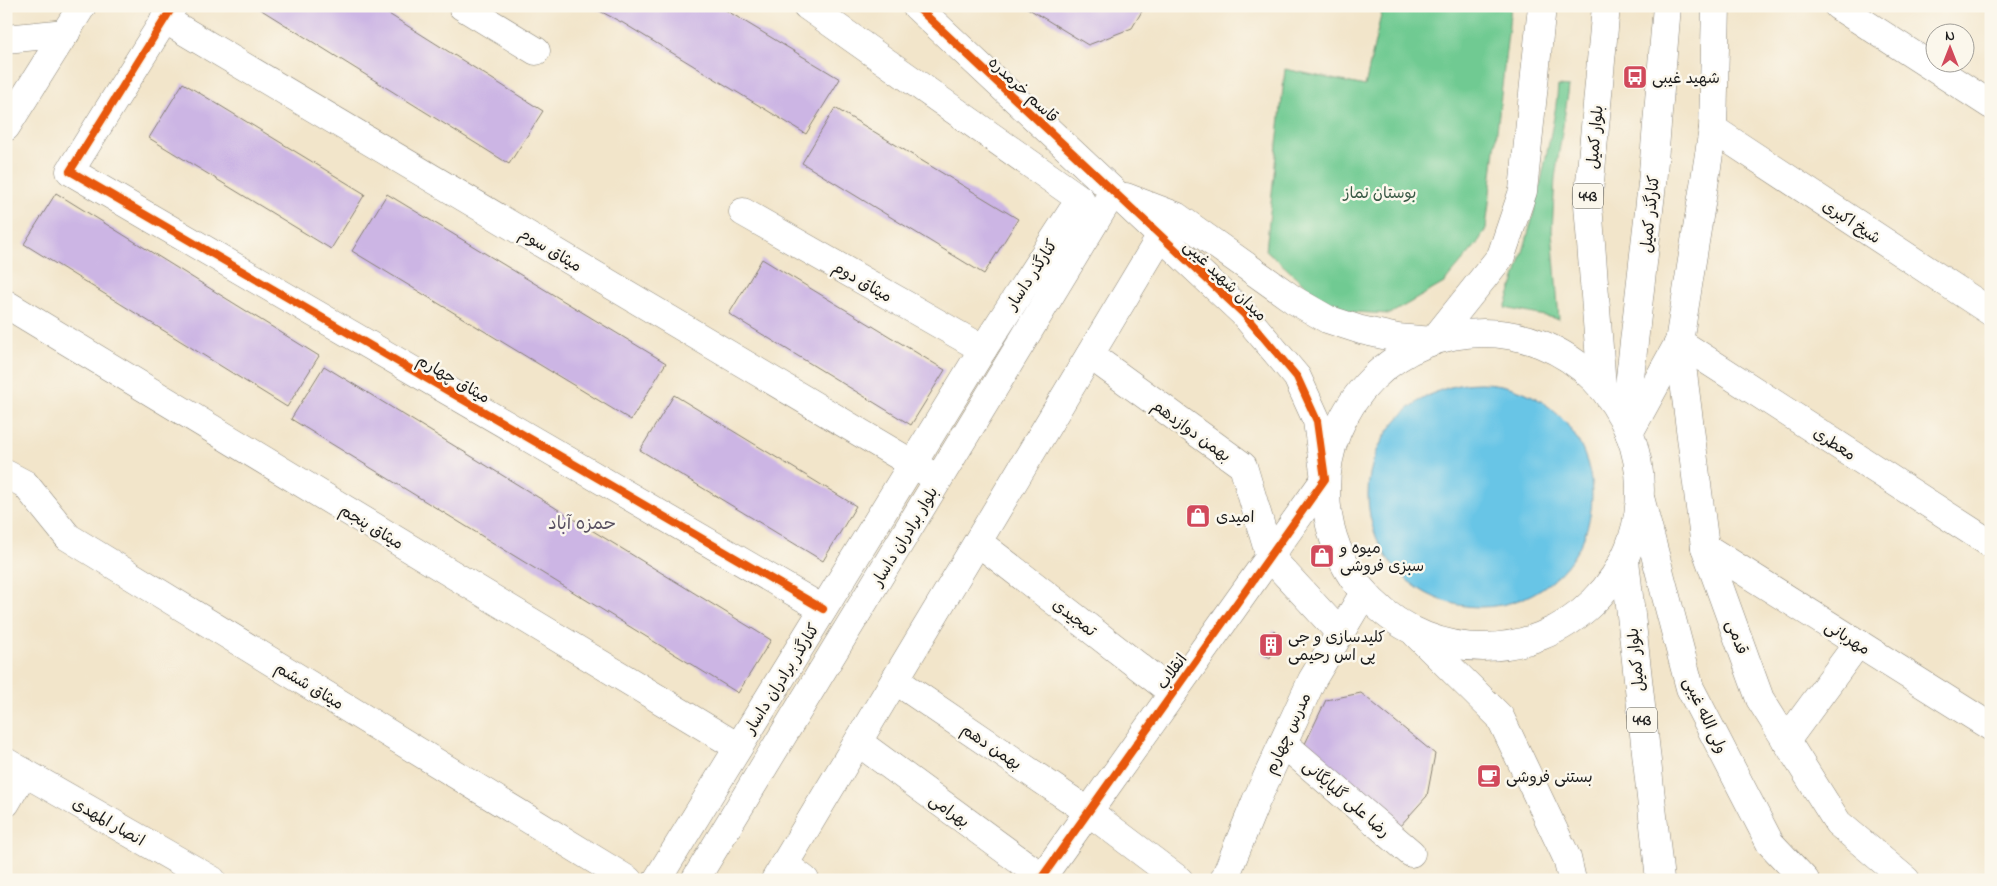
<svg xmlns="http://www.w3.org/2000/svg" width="1997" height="886" font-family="'Indie Flower','Playpen Sans Arabic',sans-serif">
<rect width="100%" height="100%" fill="#fbf7ec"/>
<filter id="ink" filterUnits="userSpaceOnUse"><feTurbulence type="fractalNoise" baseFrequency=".02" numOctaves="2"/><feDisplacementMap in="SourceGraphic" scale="10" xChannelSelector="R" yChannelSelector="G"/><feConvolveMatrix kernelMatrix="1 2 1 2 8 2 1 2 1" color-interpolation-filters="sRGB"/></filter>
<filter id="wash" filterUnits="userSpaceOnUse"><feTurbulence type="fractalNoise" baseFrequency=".0096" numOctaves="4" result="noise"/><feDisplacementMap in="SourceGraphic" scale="20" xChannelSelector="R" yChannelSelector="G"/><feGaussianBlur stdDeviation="1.12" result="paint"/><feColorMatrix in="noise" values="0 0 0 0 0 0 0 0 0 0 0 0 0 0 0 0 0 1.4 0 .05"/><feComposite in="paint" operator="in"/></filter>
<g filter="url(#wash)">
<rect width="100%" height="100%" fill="#f2e5ca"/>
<g fill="#70ca92" stroke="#467357">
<path d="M 1383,6 L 1511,6 L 1486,229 L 1477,244 L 1444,283 L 1390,314 L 1334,311 L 1266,250 L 1285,69 L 1365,86 Z"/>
<path d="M 1558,86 L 1569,87 L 1555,178 L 1552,231 L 1559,319 L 1505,308 C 1522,260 1535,212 1545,162 C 1550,137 1556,112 1558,86 Z"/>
</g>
<circle fill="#68c5e6" stroke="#427081" cx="1480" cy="495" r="112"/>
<g id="blocks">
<g fill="#ccb5e4">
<path d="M 255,6 L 376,6 L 543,111 L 509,164 Z"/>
<path d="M 590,6 L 719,6 L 840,79 L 806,134 L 623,23 Z"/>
<path d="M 1024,6 L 1145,6 L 1132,28 L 1088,45 Z"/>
<path d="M 183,83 L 365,194 L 331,249 L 149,138 Z"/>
<path d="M 835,108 L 1018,219 L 984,274 L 802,163 Z"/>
<path d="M 56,193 L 319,356 L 287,407 L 24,244 Z"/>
<path d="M 387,194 L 666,363 L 631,420 L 352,251 Z"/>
<path d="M 762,259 L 945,370 L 911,425 L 729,314 Z"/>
<path d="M 324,366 L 771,640 L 738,693 L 291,419 Z"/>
<path d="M 674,395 L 856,506 L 823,561 L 640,450 Z"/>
<path d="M 1274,630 L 1280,637 L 1270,658 L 1261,652 Z"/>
<path d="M 1361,693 L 1435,754 L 1427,796 L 1399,827 L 1303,748 L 1326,700 Z"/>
</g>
</g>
</g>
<g filter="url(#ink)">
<use href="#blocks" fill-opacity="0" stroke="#878073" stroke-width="1"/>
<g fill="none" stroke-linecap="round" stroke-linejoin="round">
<defs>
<g id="minor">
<path d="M 173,6 L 70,171 L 823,609"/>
<path d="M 462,6 L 536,51"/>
<path d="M 807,6 L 1080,199"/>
<path d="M 1838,6 L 1991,105"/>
<path d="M 164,19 L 938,479"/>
<path d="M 6,39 L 66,33"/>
<path d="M 743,212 L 983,349"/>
<path d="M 6,304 L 738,747"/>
<path d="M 1679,342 L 1705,547 L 1760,699 L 1838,823 L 1906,880"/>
<path d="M 1679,342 L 1991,544"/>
<path d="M 1090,355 L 1243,466 L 1270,557 L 1340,633"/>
<path d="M 6,474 L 25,484 L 68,537 L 628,880"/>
<path d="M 978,542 L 1173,693"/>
<path d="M 1705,547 L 1991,727"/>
<path d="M 895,680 L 1089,812 L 1179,880"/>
<path d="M 1786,741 L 1858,643"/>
<path d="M 858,742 L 1042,877"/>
<path d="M 1283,743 L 1411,853"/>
<path d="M 6,762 L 212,880"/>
<path d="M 6,803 L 24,772"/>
<path d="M 784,864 L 805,880"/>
<path d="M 657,880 L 983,349 L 1080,199"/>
<path d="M 1040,880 L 1325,479"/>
</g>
<g id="tertiary">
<path d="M 916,6 L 1243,313 L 1297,377 L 1317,421 L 1325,479"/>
<path d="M 6,127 L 82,6"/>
<path d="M 1713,129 L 1991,312"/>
<path d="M 1126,197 L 1176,216 L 1294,300 L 1327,319 L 1361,330 L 1397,338 L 1433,341"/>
<path d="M 1625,421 L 1652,184 L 1667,6"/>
<path d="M 1641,501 L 1690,688 L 1770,843 L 1805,880"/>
<path d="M 695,880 L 1113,192"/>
<path d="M 775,880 L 1161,236"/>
<path d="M 1224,880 L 1256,801 L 1312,680 L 1364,593"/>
</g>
<g id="primary">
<circle cx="1483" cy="490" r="157"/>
<path d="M 1433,341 L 1501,256 L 1523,191 L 1542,6"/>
<path d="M 1602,387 L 1588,204 L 1606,6"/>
<path d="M 1629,433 L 1679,342 L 1713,129 L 1716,6"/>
<path d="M 1625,560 L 1660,880"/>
<path d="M 1416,634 L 1500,717 L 1567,858 L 1572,880"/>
</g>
</defs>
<use href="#minor" stroke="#878073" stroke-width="29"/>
<use href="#tertiary" stroke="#878073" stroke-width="29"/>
<use href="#primary" stroke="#878073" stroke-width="29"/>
<use href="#minor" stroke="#fff" stroke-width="28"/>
<use href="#tertiary" stroke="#fff" stroke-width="28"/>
<use href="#primary" stroke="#fff" stroke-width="28"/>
<defs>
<g id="cycleway">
<path d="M 173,6 L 70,171 L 823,609"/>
<path d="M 916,6 L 1243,313 L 1297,377 L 1317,421 L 1325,479 L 1040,880"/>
</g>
</defs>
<use href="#cycleway" stroke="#fbf7ec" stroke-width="11"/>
<use href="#cycleway" stroke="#e8590c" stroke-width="8"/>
</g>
</g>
<defs>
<symbol id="bus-square" viewBox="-11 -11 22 22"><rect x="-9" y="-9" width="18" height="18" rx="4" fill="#d1495b" stroke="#fbf7ec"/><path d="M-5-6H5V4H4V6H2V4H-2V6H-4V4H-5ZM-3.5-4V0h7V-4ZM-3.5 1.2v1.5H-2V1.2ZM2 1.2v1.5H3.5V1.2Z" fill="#fff"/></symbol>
<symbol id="shop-square" viewBox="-11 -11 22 22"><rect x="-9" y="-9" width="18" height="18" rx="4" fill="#d1495b" stroke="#fbf7ec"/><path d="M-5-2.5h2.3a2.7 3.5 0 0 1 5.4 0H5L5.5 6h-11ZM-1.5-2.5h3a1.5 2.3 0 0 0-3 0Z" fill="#fff"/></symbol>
<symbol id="building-square" viewBox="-11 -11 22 22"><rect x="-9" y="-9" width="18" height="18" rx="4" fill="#d1495b" stroke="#fbf7ec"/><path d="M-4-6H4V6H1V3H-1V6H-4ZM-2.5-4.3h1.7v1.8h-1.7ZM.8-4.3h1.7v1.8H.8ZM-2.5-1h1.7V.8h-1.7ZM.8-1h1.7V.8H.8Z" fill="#fff"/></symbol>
<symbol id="cafe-square" viewBox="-11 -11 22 22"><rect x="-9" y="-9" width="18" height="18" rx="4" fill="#d1495b" stroke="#fbf7ec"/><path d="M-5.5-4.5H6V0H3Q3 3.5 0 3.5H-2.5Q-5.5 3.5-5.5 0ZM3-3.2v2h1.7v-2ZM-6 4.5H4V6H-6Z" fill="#fff"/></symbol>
</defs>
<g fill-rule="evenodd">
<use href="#bus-square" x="1621" y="63" width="28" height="28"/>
<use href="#shop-square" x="1184" y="502" width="28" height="28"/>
<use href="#shop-square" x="1308" y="542" width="28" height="28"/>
<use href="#building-square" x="1257" y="631" width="28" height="28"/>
<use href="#cafe-square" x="1475" y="762" width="28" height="28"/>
</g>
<g text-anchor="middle" stroke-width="5" stroke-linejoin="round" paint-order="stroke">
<g fill="#fbf7ec" stroke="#5f5e5a" stroke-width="1">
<rect x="1573" y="183.5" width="30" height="25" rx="4"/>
<rect x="1627" y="707.5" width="30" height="25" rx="4"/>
</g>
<g font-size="15" font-weight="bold" fill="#1c1c1c">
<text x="1588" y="201">443</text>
<text x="1642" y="725">443</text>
</g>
<g font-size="16" fill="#1c1c1c" stroke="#fbf7ec" text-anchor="start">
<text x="1652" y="83">شهید غیبی</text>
<text x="1216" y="522">امیدی</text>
<text x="1340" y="553">میوه و<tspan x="1340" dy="18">سبزی فروشی</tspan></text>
<text x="1288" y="642">کلیدسازی و جی<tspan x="1288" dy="18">پی اس رحیمی</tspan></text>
<text x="1506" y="782">بستنی فروشی</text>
</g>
<g font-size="16" fill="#1c1c1c" stroke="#fbf7ec">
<text transform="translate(1024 89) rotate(43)" y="6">قاسم خرمدره</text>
<text transform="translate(1594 137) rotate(-85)" y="6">بلوار کمیل</text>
<text transform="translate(1649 214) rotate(-84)" y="6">کنارگذر کمیل</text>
<text transform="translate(1852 221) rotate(33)" y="6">شیخ اکبری</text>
<text transform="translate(551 249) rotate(31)" y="6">میثاق سوم</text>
<text transform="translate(1031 274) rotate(-57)" y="6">کنارگذر داسار</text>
<text transform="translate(1226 280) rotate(44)" y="6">میدان شهید غیبی</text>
<text transform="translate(863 281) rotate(30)" y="6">میثاق دوم</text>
<text transform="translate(454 378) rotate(30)" y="6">میثاق چهارم</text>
<text transform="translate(1192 430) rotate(36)" y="6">بهمن دوازدهم</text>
<text transform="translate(1835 443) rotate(33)" y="6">معطری</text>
<text transform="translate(372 526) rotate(31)" y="6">میثاق پنجم</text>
<text transform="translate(904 536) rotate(-59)" y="6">بلوار برادران داسار</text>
<text transform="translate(1075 617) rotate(38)" y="6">تمجیدی</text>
<text transform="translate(1738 637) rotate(70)" y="6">قدمی</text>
<text transform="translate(1848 637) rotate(32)" y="6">مهربانی</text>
<text transform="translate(1635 660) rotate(-96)" y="6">بلوار کمیل</text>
<text transform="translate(1171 671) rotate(-54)" y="6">انقلاب</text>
<text transform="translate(781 678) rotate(-58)" y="6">کنارگذر برادران داسار</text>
<text transform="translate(310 685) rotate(31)" y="6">میثاق ششم</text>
<text transform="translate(1706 715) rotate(65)" y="6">ولی الله غیبی</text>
<text transform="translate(1287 733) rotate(-65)" y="6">مدرس چهارم</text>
<text transform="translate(992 746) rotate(34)" y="6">بهمن دهم</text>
<text transform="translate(1347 798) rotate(41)" y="6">رضا علی گلپایگانی</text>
<text transform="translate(950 810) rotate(36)" y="6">بهرامی</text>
<text transform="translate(109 821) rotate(30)" y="6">انصار المهدی</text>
</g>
<g font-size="16" fill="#395945" stroke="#fbf7ec">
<text x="1380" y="198">بوستان نماز</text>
</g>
<g font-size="18" fill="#5a5262" stroke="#fbf7ec">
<text x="582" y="529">حمزه آباد</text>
</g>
</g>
<rect width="1997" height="886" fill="none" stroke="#fbf7ec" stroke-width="25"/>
<g transform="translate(1950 48)"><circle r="24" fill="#fbf7ec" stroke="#a29f99"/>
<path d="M0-4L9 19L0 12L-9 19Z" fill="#d1495b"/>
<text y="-8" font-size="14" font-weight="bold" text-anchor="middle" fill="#1c1c1c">N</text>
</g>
</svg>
